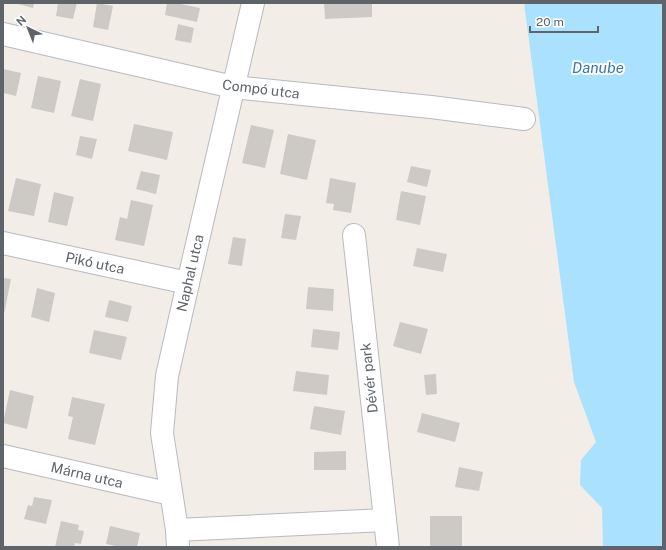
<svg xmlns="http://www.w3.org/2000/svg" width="666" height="550" font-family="'Public Sans',sans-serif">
<rect width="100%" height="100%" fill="#f2eee7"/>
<path fill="#aae1ff" d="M 524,3 L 663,3 L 663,547 L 603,547 L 602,508 L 580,485 L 581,460 L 596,442 L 574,382 Z"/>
<g fill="#cdc9c4">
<path d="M 14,3 L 34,3 L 33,8 Z"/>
<path d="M 58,3 L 77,3 L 73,19 L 56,16 Z"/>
<path d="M 97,3 L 113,6 L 108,30 L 93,27 Z"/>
<path d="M 167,3 L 176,3 L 200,8 L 197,22 L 165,15 Z"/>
<path d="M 324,3 L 372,3 L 372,17 L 325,19 Z"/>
<path d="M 178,24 L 194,28 L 191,43 L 175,40 Z"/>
<path d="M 3,69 L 21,73 L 16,96 L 3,93 Z"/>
<path d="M 38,76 L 61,81 L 54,113 L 31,108 Z"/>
<path d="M 80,79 L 101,84 L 93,121 L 71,116 Z"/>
<path d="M 134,124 L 173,132 L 167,160 L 128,151 Z"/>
<path d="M 251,125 L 274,130 L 265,168 L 242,163 Z"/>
<path d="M 288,134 L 316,140 L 307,180 L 280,174 Z"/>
<path d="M 80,136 L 97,139 L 92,159 L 76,155 Z"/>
<path d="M 411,166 L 431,170 L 427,187 L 407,182 Z"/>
<path d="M 141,171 L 160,175 L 156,194 L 136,189 Z"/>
<path d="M 16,178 L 41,184 L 34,216 L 8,211 Z"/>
<path d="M 330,178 L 356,183 L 351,213 L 333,210 L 334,204 L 326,203 Z"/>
<path d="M 401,191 L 426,196 L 420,225 L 396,220 Z"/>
<path d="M 54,192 L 74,197 L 67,226 L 48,222 Z"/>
<path d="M 131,200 L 153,205 L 144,246 L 115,240 L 120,217 L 127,219 Z"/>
<path d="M 285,214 L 301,216 L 296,240 L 281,238 Z"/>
<path d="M 233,237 L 246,239 L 242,266 L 228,264 Z"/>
<path d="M 417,248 L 447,254 L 443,272 L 413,266 Z"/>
<path d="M 3,278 L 11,279 L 4,314 L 3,314 Z"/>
<path d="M 308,287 L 334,289 L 333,311 L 306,309 Z"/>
<path d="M 37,288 L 55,293 L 49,322 L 31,317 Z"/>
<path d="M 109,300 L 132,306 L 128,322 L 105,317 Z"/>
<path d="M 400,322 L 428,329 L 421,354 L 393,346 Z"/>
<path d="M 313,329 L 340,332 L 338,350 L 311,347 Z"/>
<path d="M 94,330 L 127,337 L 121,360 L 89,353 Z"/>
<path d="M 296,371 L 329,375 L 327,395 L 293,391 Z"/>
<path d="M 436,374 L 437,394 L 426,395 L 424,375 Z"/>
<path d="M 10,390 L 34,396 L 27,429 L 3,423 Z"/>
<path d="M 72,397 L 105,404 L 95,445 L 68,439 L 73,417 L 68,416 Z"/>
<path d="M 314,406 L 345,411 L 341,435 L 310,429 Z"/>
<path d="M 422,413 L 460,423 L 455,442 L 417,432 Z"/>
<path d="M 346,451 L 346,470 L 314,470 L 314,452 Z"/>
<path d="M 459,467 L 483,472 L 479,491 L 455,487 Z"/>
<path d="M 34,497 L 52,500 L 46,524 L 24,519 L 28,505 L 32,506 Z"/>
<rect x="430" y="516" width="32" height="31"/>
<path d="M 61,521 L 79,525 L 78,530 L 84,531 L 81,544 L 75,543 L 74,547 L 55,547 Z"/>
<path d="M 110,526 L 140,533 L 137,547 L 120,547 L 106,544 Z"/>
</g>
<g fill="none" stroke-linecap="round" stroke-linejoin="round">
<defs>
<g id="minor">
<path d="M 3,34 L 233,87 L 431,107 L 524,119"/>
<path d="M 354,235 L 388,547"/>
<path d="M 3,243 L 188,283"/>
<path d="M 3,456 L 171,494"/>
<path d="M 177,530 L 385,520"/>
<path d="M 178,547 L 177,530 L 162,433 L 167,376 L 188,283 L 253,3"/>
</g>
</defs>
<use href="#minor" stroke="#b7babf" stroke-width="24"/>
<use href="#minor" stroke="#fff" stroke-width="22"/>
</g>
<g text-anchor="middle" stroke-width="4" stroke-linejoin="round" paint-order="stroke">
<g font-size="14" fill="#5e6469" stroke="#fff">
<text transform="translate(261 89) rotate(7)" y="5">Compó utca</text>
<text transform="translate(95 263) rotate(12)" y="5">Pikó utca</text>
<text transform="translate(190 273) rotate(-77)" y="5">Naphal utca</text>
<text transform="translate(369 378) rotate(-96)" y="5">Dévér park</text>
<text transform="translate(87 475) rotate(13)" y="5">Márna utca</text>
</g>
<g font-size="15" font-style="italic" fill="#3878a7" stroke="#fff">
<text x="598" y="73">Danube</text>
</g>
</g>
<rect width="666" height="550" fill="none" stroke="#5e6469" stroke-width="8"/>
<g transform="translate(28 28) rotate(317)" stroke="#ffffff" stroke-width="3" paint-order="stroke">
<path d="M0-3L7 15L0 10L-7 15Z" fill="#5e6469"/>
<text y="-6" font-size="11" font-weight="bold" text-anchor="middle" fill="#5e6469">N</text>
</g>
<path d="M530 26v6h68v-6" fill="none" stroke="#5e6469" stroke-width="2"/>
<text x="536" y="26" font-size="12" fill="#5e6469" stroke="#ffffff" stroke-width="3" paint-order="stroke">20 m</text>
</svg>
